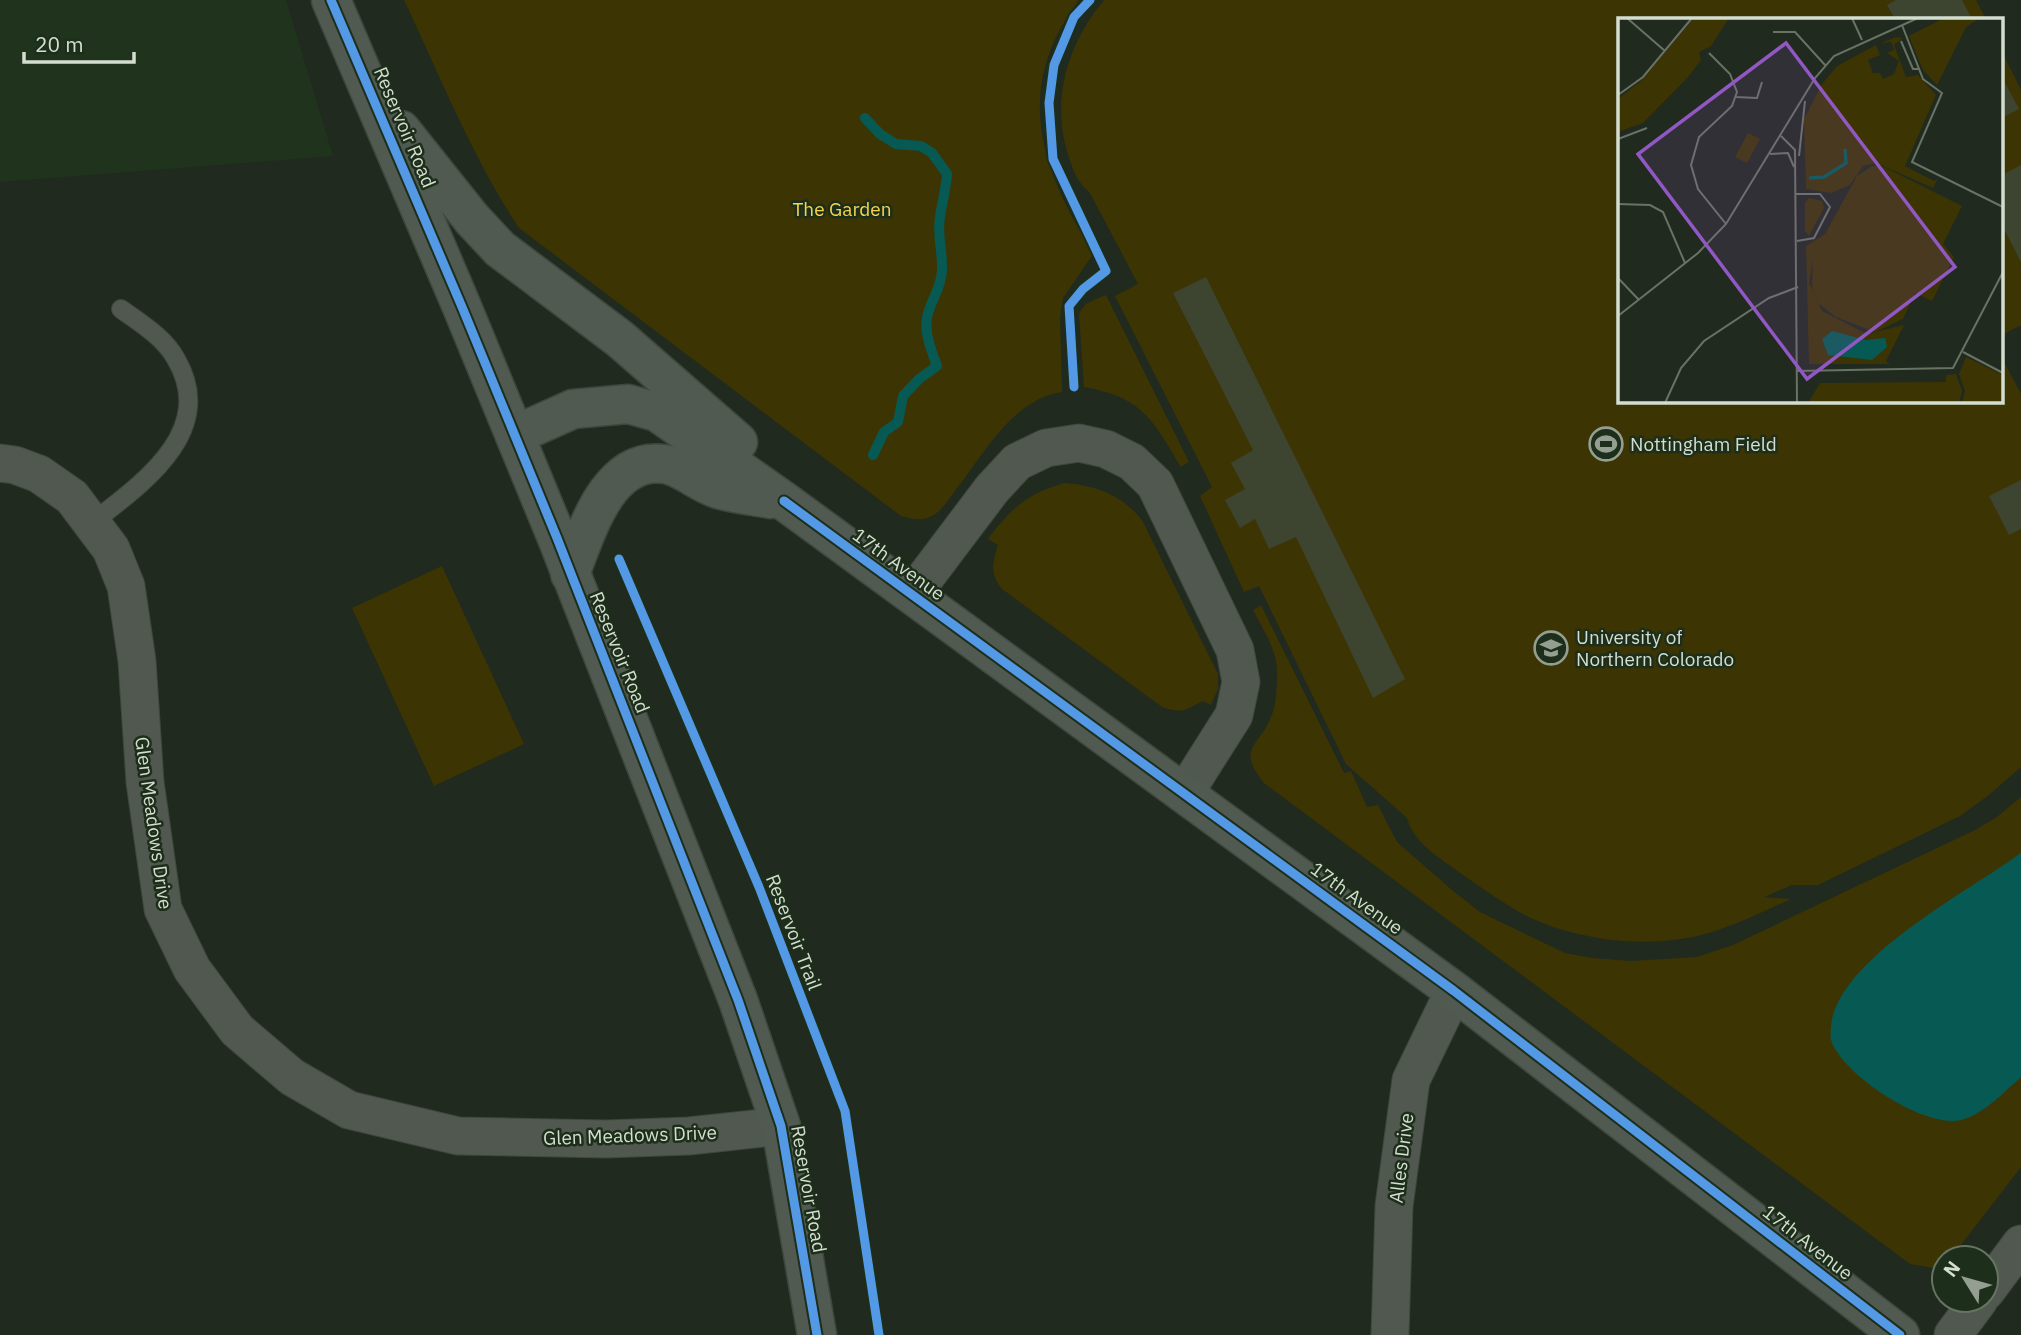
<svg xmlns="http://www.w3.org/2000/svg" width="2021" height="1335" font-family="'IBM Plex Sans',sans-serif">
<rect width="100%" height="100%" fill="#202a1e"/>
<path fill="#20341d" d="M 0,0 L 286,0 L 333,156 L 0,182 Z"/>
<g fill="#3d3404">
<path d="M 404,0 L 1079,0 C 1013,87 1039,169 1094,253 L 1063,298 L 1060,317 L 1062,392 C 1012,399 983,456 954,492 C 947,502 940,514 927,518 C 919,521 909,518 901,516 L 519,228 C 472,157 440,76 404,0 Z"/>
<path d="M 1104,0 L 1976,0 L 1986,19 L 1620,19 L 1620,401 L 2002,401 L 2002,358 L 2021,394 L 2021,767 L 1989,795 L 1960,816 L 1818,885 L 1792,885 L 1764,897 L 1791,899 C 1765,911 1740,923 1712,932 C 1655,950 1578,942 1525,915 C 1504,904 1485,890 1466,877 C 1446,862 1413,844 1407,818 L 1346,764 L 1259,586 L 1244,592 L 1200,496 L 1212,487 L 1115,296 L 1138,284 L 1090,193 C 1076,181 1072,168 1067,151 C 1051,97 1069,42 1104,0 Z"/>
<path d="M 2002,52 L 2021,90 L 2021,325 L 2002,335 Z"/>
<path d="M 1106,295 L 1189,462 L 1181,467 C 1153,420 1142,397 1084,387 L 1079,314 C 1084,302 1094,300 1106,295 Z"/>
<path d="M 1064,483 C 1095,485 1122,495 1142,520 L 1218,674 L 1218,689 L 1211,705 L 1203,701 C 1185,710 1183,714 1162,707 L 1002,589 C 990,574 992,563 998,545 L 988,539 C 1011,508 1027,494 1064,483 Z"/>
<path d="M 442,566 L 524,744 L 434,786 L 352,608 Z"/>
<path d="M 1261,605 L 1344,773 L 1351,771 L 1367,807 L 1378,805 L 1397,842 L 1452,890 L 1480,912 L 1565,953 L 1592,958 L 1631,961 L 1697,957 L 1733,945 L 1975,830 L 1997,817 L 2021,797 L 2021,1167 L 1954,1254 L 1950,1258 L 1944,1258 L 1944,1263 L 1934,1268 L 1910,1264 L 1264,783 C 1236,747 1258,749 1271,717 C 1277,704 1277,684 1277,669 C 1276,648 1262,628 1253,610 Z"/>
</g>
<path fill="#065a53" d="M 2021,853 L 2021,1077 C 2004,1092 1983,1115 1961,1120 C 1926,1129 1842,1075 1831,1040 C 1830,1035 1831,1024 1832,1019 C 1847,954 1969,891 2021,853 Z"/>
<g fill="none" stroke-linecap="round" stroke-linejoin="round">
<path stroke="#065a53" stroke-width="10" d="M 865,118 L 880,134 L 896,144 L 921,146 L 932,153 L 947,174 C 946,189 942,202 940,217 C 937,234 942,249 942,266 C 943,283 933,297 928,313 C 923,331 931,349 937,366 L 919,379 L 903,396 L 898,422 L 884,432 L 873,455"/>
</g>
<g fill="#3d442f">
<path d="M 1896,0 L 1962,0 L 1972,19 L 1895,19 L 1887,5 Z"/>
<path d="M 2002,77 L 2019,109 L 2002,118 Z"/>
<path d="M 2021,165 L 2021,262 L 2002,225 L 2002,175 Z"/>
<path d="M 1206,277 L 1405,679 L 1373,698 L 1296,537 L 1269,549 L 1255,519 L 1240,528 L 1225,500 L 1245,489 L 1231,463 L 1253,450 L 1173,293 Z"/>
<path d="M 2021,480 L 2021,529 L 2009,535 L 1989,496 Z"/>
</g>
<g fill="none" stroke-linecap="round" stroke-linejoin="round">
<defs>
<path id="lane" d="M 93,522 C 143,483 218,431 176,359 C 164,337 140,323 121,309"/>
<g id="street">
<path d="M 0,463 L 15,465 L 39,474 L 72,497 L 111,549 L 126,586 L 137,661 L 145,782 L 163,909 L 192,969 L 237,1030 L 292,1077 L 349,1110 L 458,1136 L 606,1139 L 689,1136 L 781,1126"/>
<path d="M 912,595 L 992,489 L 1017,462 L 1046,448 L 1079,443 L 1106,449 L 1132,462 L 1155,484 L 1235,650 L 1241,682 L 1234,715 L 1184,794"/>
<path d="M 1986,1291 L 2021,1244"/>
<path d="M 1390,1335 L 1394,1206 L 1411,1080 L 1454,991"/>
<path d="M 1953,1335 L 1979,1300"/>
</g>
<g id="secondary">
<path d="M 331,0 L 462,307 L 557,538 L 738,1000 L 781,1126 L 817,1335"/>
<path d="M 401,130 L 472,219 L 500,249 L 620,339 L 738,442"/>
<path d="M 515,435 L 573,409 L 628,404 L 657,412 L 784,501 L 1454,991 L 1900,1335"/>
<path d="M 570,574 C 586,534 607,456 664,464 C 681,466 701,484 718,489 C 735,494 754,496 771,499"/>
</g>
</defs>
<use href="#lane" stroke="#3e473d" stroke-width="20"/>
<use href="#street" stroke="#3e473d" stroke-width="39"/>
<use href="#secondary" stroke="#3e473d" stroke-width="41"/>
<use href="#lane" stroke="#51584f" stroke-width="18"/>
<use href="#street" stroke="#51584f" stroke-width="37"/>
<use href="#secondary" stroke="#505a51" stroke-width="38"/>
<defs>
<g id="cycleway">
<path d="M 331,0 L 462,307 L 557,538 L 738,1000 L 781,1126 L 817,1335"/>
<path d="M 1074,387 L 1069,306 L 1083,289 L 1106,271 L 1053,159 L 1049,103 L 1054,65 L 1074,17 L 1090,0"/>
<path d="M 784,501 L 1454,991 L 1900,1335"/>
<path d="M 619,559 L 759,887 L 845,1111 L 879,1335"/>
</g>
</defs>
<use href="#cycleway" stroke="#1d2e1a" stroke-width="13"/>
<use href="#cycleway" stroke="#5399e6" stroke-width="9"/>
</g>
<defs>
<symbol id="stadium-ring" viewBox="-11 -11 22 22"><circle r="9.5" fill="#1d2e1a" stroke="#949f92" stroke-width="1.5"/><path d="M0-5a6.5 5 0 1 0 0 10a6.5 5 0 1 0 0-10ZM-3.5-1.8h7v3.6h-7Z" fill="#949f92"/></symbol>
<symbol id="university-ring" viewBox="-11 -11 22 22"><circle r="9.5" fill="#1d2e1a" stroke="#949f92" stroke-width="1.5"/><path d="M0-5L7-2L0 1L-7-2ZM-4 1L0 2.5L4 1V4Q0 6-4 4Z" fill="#949f92"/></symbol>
</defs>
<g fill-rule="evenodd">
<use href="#stadium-ring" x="1587" y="425" width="38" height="38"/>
<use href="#university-ring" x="1532" y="629" width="38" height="38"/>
</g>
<g text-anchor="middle" stroke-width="5" stroke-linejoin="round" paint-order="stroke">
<g font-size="19" fill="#d3ded0" stroke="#1d2e1a">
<text transform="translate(405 127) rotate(67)" y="7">Reservoir Road</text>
<text transform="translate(899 564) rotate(36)" y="7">17th Avenue</text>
<text transform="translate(620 652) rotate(68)" y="7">Reservoir Road</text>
<text transform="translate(154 823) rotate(82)" y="7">Glen Meadows Drive</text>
<text transform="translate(1357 898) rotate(36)" y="7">17th Avenue</text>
<text transform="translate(794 932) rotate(69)" y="7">Reservoir Trail</text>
<text transform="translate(630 1135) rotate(-2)" y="7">Glen Meadows Drive</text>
<text transform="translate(1401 1158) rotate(-83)" y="7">Alles Drive</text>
<text transform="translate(809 1189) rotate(80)" y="7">Reservoir Road</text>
<text transform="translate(1808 1242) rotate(38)" y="7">17th Avenue</text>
</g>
<g font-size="19" fill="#f7d54a" stroke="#1d2e1a">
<text x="842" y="216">The Garden</text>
</g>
<g font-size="19" fill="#d3ded0" stroke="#1d2e1a" text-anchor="start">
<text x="1630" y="451">Nottingham Field</text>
<text x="1576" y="644">University of<tspan x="1576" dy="22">Northern Colorado</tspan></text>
</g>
</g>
<g transform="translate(1618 18)">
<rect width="385" height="385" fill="#202a1e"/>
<path d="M 76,0 L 111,0 L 93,28 L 81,34 L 83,42 L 70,59 L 25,105 L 0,114 L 0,81 L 23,63 ZM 326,0 L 362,0 L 348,9 L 319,67 L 305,52 L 291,18 ZM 278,19 L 285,20 L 276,27 L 288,59 L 300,57 L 318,77 L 287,148 L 316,163 L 320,160 L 315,170 L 258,145 L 245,148 L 232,167 L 213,175 L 188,171 L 186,101 L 204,66 L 219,48 L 258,27 L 262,37 L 250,42 L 255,55 L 262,55 L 265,61 L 276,56 L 281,43 L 269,35 L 276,32 L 273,24 L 263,25 ZM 130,115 L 142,121 L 129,145 L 117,139 ZM 254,148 L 266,149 L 344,188 L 325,226 L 336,239 L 314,283 L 297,275 L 285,301 L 257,314 L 218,299 L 201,286 L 194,271 L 195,241 L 191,265 L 204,293 L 249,316 L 286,307 L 268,343 L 272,346 L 191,346 L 188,228 L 207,216 L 239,158 ZM 191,180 L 204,183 L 206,190 L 191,218 L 187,213 L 187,184 ZM 348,339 L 385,357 L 385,385 L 344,385 L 347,373 L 341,356 ZM 338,356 L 344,373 L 341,385 L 190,385 L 202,365 L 328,364 L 328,357 Z" fill="#3d3404"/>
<path d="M 214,313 L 248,322 L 267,320 L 269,329 L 254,342 L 210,337 L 204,321 Z" fill="#065a53"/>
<path fill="none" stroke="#065a53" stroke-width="3.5" d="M 191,160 L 206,159 L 228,145 L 227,131"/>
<path fill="none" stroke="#687265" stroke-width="2" d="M 9,0 L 47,33M 234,0 L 244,22M 284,7 L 305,61 L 324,75 L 294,144 L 385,189M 155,14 L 177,14 L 207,47M 283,23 L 295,51 L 301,51M 91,35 L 112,56 L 119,74 L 114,88 L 81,119 L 73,147 L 80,171 L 108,206M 0,77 L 25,59 L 74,0M 118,79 L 139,80 L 144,64M 163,118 L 177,132 L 179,385M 0,121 L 29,110M 152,136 L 170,135 L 176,149M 181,138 L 187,83M 178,176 L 202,176 L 212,189 L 196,220 L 179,223M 0,186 L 32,187 L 45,194 L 67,245M 0,260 L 21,282M 0,298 L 80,235 L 108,206 L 197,60 L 216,38 L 300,0M 345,334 L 385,355M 179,353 L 335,350 L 385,254M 47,385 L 63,350 L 86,323 L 151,280 L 180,269"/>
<path fill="#9158c3" fill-opacity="0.15" stroke="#9158c3" stroke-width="3.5" d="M 168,25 L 337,249 L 189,361 L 20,136 Z"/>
<rect width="385" height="385" fill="none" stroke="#d3ded0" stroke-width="3.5"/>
</g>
<g transform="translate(1965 1279) rotate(307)"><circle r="33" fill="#1d2e1a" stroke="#667463" stroke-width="2"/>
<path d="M0-5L12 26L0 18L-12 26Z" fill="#949f92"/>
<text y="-10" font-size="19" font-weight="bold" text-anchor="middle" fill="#d3ded0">N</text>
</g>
<path d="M24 52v10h110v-10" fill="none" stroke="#d3ded0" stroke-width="3.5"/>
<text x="35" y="52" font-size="21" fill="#d3ded0" stroke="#1d2e1a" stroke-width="5" paint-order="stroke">20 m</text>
</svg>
